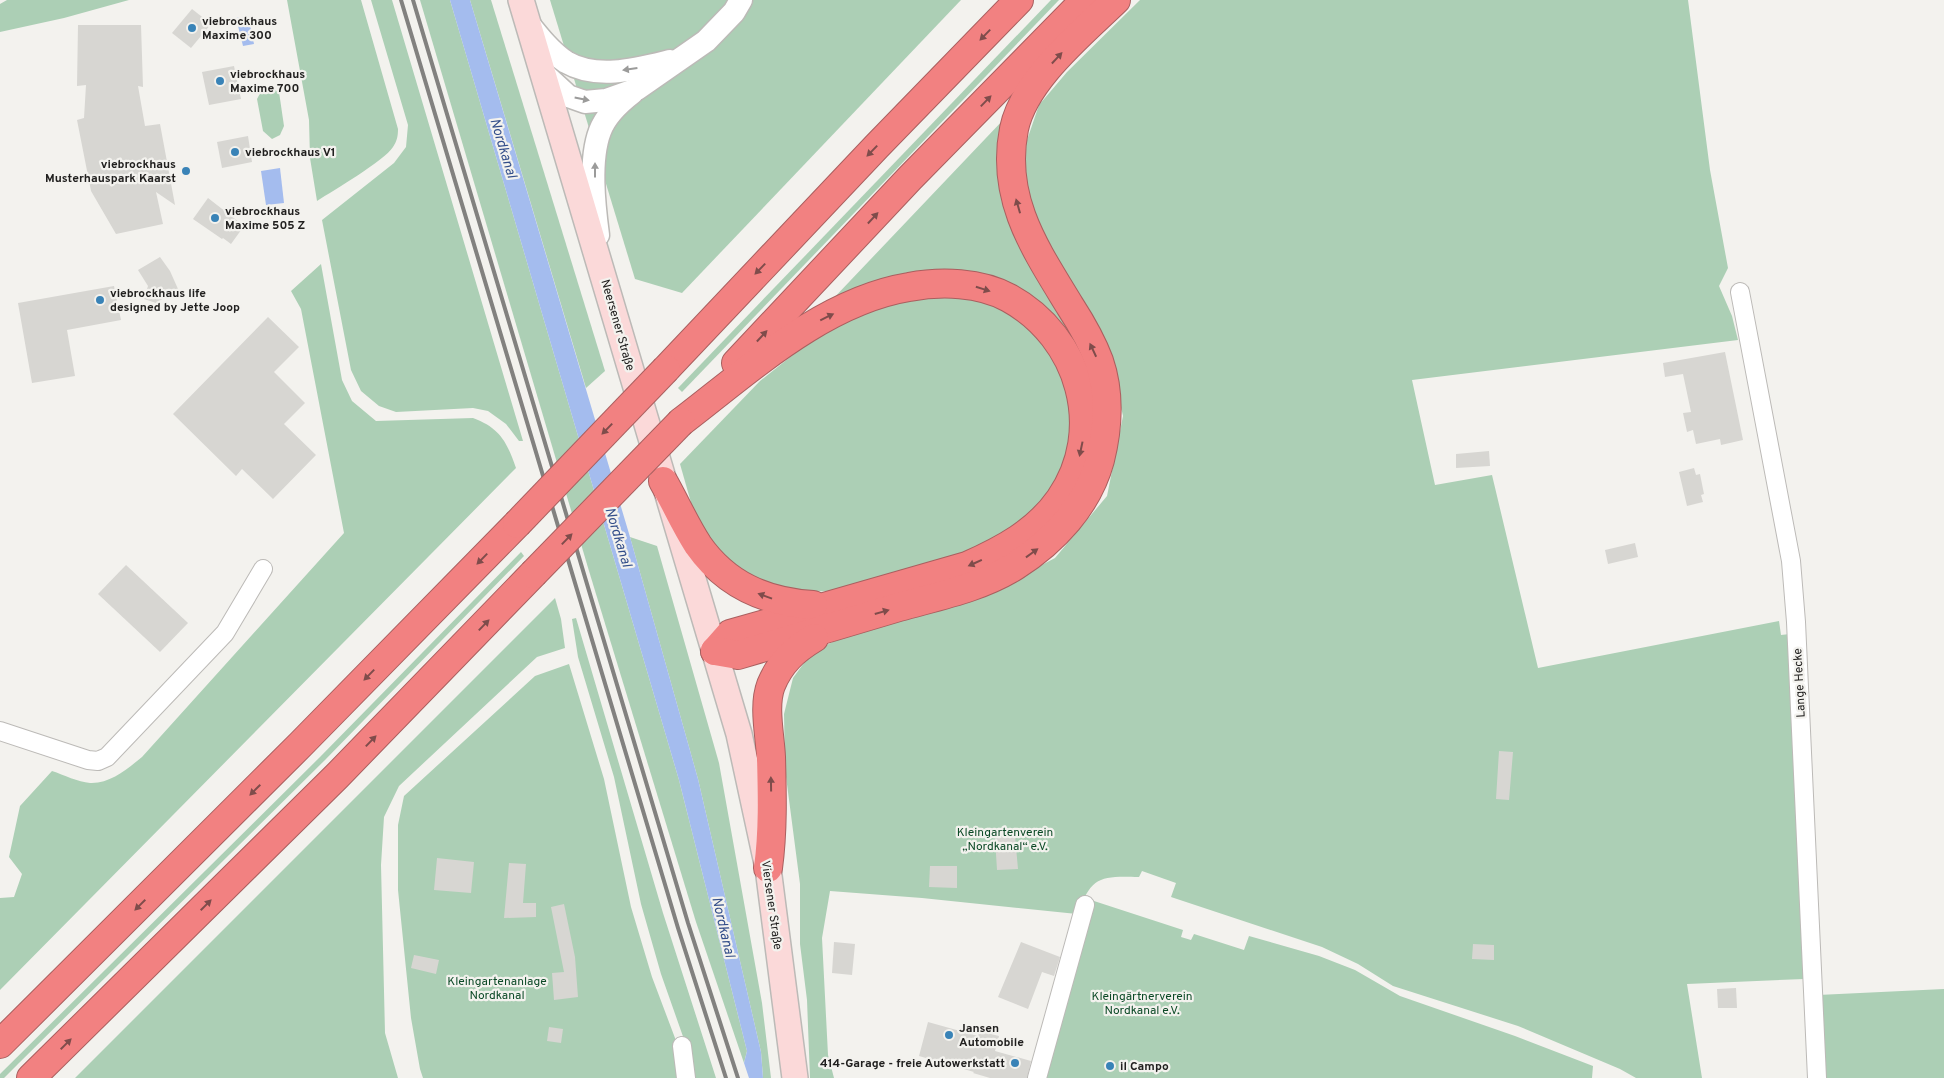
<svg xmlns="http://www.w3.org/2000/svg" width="1944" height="1078" font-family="Overpass,sans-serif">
<rect width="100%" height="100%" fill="#f3f2ee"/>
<g fill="#accfb5">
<path d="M 7,0 L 129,0 L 64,18 L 0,32 L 0,4 Z"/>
<path d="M 287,0 L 361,0 L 398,129 C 398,136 397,141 393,147 C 384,161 334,190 317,201 L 310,158 L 309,120 Z"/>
<path d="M 371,0 L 392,0 L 523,441 L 519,441 L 506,424 L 488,411 L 473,408 L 396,412 L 379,406 L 361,391 L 351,370 L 322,220 L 394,163 L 406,147 L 408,125 Z"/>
<path d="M 420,0 L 450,0 L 679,780 L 747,1051 L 744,1063 L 696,922 L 589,571 Z"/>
<path d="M 470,0 L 491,0 L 605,371 L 586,388 Z"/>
<path d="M 550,0 L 961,0 L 682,293 L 635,279 Z"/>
<path d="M 1051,0 L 1059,0 L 682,392 L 678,388 Z"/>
<path d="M 1140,0 L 1688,0 L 1710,170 L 1728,268 L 1719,286 L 1732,316 L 1738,340 L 1412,380 L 1435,485 L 1492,475 L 1538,668 L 1779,621 L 1781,635 L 1790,634 L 1804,979 L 1687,984 L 1702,1078 L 1636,1078 L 1620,1069 L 1518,1026 L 1393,986 L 1358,964 L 1322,947 L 1171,897 L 1176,883 L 1142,871 L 1139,877 C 1100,876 1092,876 1077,914 L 922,898 L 830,891 L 822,938 L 828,1055 L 834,1078 L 810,1078 L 807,1000 L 800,944 L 800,884 L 785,769 L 784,714 L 793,678 L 812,652 L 841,638 L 998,588 L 1055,558 L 1107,496 L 1123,416 L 1107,346 L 1038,231 L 1026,189 L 1026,143 L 1039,105 L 1067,72 Z"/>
<path d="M 263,88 L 270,88 L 279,92 L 284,126 L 280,135 L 272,139 L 263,131 L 257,99 Z"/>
<path d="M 1005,118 L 998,155 L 1002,203 L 1015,238 L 1074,332 L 1091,366 L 1096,399 L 981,276 L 830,302 Z"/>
<path d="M 321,264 L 342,380 L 352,401 L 376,421 L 473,418 C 500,428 507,442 516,468 L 0,990 L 0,898 L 14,897 L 22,874 L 9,857 L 20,806 L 52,771 C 64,775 78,782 90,783 C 110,784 127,769 142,757 L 344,533 L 301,309 L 291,291 Z"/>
<path d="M 969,295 L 1006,310 L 1043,340 L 1064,378 L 1072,421 L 1064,465 L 1044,500 L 1014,528 L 973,550 L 838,591 L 788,592 L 746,577 L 716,552 L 694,513 L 680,464 L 760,381 L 814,338 L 867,311 L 918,296 Z"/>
<path d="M 630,537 L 657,546 L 719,763 L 762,1003 L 771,1078 L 763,1078 L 761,1052 L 698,779 Z"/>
<path d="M 521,552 L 524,556 L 325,760 L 18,1064 L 4,1078 L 0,1078 L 0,1074 L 320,757 Z"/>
<path d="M 555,598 L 561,619 L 565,648 L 537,657 L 399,786 L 384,817 L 381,865 L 385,1033 L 398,1078 L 75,1078 Z"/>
<path d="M 576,618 L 663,913 L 716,1078 L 690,1078 L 686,1045 L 661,974 L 641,904 L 614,777 L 578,657 L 572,619 Z"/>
<path d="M 569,664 L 604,779 L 631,907 L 652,977 L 675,1038 L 681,1078 L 423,1078 L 420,1069 L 411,1018 L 398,890 L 398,825 L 404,796 L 535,676 Z"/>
<path d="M 1094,901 L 1183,930 L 1181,937 L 1191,940 L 1194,934 L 1244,950 L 1249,936 L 1319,956 L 1355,970 L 1400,996 L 1515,1036 L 1593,1066 L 1592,1078 L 1045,1078 L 1090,906 Z"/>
<path d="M 1944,989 L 1944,1078 L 1823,1078 L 1818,995 Z"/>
</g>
<g fill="#a4bcee">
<path d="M 450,0 L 470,0 L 630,537 L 698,779 L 761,1052 L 763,1078 L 749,1078 L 744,1063 L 747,1051 L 679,780 Z"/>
<path d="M 248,16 L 254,44 L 243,46 L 236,18 Z"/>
<path d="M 280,168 L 284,203 L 266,205 L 261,171 Z"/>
</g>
<g fill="#d7d6d2">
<path d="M 192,9 L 211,24 L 191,48 L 172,33 Z"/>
<path d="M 78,25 L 141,25 L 143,87 L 138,86 L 145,126 L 160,124 L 175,205 L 156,192 L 163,224 L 116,234 L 91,191 L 77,120 L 84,118 L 86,85 L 77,86 Z"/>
<path d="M 234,66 L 241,99 L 209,105 L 202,72 Z"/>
<path d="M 248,136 L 252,162 L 222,168 L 217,142 Z"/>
<path d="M 208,198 L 244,226 L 231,244 L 223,238 L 222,239 L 193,219 Z"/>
<path d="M 160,257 L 170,271 L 178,289 L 156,303 L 144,299 L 148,286 L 138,270 Z"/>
<path d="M 114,286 L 121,320 L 67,330 L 75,376 L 32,383 L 18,303 Z"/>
<path d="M 268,317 L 299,347 L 274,372 L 305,403 L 284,424 L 316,455 L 273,499 L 242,469 L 236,476 L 173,414 Z"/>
<path d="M 1725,352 L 1743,440 L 1721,445 L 1720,439 L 1696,444 L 1693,430 L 1687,432 L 1683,413 L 1691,412 L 1683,374 L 1665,377 L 1663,363 Z"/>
<path d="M 1489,451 L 1490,466 L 1456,468 L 1456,454 Z"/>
<path d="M 1694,468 L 1696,475 L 1700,474 L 1704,494 L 1701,495 L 1703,502 L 1687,506 L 1679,472 Z"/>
<path d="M 1635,543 L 1638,557 L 1608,564 L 1605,550 Z"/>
<path d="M 126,565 L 188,623 L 160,652 L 98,594 Z"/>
<path d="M 1499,751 L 1513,752 L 1509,800 L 1496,799 Z"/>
<path d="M 1015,836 L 1018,869 L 997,870 L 995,837 Z"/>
<path d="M 437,858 L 474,862 L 471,893 L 434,890 Z"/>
<path d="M 509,863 L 526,864 L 523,903 L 536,903 L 536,917 L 504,918 Z"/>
<path d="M 930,866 L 957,866 L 957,888 L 929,887 Z"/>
<path d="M 564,904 L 575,957 L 578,997 L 554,1000 L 552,973 L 564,972 L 551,907 Z"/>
<path d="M 834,942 L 855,944 L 852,975 L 832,973 Z"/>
<path d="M 1021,942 L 1060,957 L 1054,976 L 1042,972 L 1028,1009 L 998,997 Z"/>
<path d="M 1473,944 L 1494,945 L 1494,960 L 1472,959 Z"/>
<path d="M 414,955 L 439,960 L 436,974 L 411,968 Z"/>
<path d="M 1736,988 L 1737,1008 L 1718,1008 L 1717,989 Z"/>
<path d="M 928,1022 L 978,1036 L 979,1031 L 999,1036 L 995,1051 L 1031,1061 L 1027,1078 L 990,1078 L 973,1073 L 974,1072 L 919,1056 Z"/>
<path d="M 549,1027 L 563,1029 L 561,1043 L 547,1041 Z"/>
</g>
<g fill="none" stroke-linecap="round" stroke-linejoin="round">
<defs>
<g id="minor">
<path d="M 1740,292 L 1791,561 L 1796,622 L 1817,1078"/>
<path d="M 0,731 L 88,760 L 98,761 L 107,757 L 225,633 L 263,569"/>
<path d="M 682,1046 L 686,1078"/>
<path d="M 1037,1078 L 1085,905"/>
</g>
<g id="tertiary">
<path d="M 528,23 C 539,37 551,52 566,62 C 597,80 637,69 670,61"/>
<path d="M 543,73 L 568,96 L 585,102 L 606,100 L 637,89 L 706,41 L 734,12 L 741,0"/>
<path d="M 598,235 C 594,205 589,160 600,131 C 606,115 619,103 632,93"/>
</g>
<path id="secondary" d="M 521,0 L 739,734 L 768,868 L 795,1078"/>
<g id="motorway">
<path d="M 736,363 L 910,178 L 1085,0"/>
<path d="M 666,369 L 877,146 L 1019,0"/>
<path d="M 681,422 C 748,371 823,301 909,287 C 941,281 980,282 1009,298 C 1080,337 1108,430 1060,499 C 1037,532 1003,550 967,566 L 730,634 L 715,651"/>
<path d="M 663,481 C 675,502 685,525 698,545 C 726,585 765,602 813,605"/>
<path d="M 715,651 L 738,655 C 792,639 845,623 899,607 C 938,596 980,588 1015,566 C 1054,541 1088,505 1100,460 C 1108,428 1110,393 1099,361 C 1092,342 1081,323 1070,306 C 1036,250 1000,199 1014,129 C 1024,80 1081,34 1116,0"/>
<path d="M 768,868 C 773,831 772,794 771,757 C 770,735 763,706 771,685 C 780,663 794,650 814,638"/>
<path d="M 0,1044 L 301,744 L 517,524"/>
<path d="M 31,1078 L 337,776 L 533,574"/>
</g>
</defs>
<use href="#minor" stroke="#bcbab7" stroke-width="20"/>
<use href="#tertiary" stroke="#bcbab7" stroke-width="25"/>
<use href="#secondary" stroke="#bcbab7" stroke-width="28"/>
<use href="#motorway" stroke="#a95f5f" stroke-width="30"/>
<use href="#minor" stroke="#fff" stroke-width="18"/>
<use href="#tertiary" stroke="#fff" stroke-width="22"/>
<use href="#secondary" stroke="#fbd9d9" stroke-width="25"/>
<use href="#motorway" stroke="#f28181" stroke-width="28"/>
<g stroke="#82817f" stroke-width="4">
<path d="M 401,0 L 678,928 L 726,1078"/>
<path d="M 413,0 L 688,923 L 738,1078"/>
</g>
<defs>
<g id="motorway-bridge">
<path d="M 517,524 L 666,369"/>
<path d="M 533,574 L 681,422"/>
</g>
</defs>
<use href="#motorway-bridge" stroke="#a95f5f" stroke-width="30" stroke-linecap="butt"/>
<use href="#motorway-bridge" stroke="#f28181" stroke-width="28"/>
</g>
<defs><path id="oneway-solid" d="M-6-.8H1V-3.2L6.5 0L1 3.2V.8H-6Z" transform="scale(1.25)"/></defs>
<g fill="#7f4c4b">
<use href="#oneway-solid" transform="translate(985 35) rotate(134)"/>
<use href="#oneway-solid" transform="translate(1057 58) rotate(-47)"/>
<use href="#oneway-solid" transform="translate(986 101) rotate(-46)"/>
<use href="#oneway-solid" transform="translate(872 151) rotate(134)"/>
<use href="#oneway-solid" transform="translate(1018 206) rotate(-106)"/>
<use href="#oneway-solid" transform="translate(873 218) rotate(-47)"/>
<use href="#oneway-solid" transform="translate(760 269) rotate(134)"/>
<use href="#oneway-solid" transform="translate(983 289) rotate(18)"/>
<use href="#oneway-solid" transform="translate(827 317) rotate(-26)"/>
<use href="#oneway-solid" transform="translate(762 336) rotate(-47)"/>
<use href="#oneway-solid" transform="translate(1093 350) rotate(-115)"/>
<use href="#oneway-solid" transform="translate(607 429) rotate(134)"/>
<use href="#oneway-solid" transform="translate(1081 449) rotate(102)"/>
<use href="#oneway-solid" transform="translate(567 539) rotate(-46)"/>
<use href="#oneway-solid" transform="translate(1032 553) rotate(-36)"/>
<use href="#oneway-solid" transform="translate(482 559) rotate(134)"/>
<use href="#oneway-solid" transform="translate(975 563) rotate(156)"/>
<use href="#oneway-solid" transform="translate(765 596) rotate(-160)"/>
<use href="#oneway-solid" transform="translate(882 612) rotate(-16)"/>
<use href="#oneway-solid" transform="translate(484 625) rotate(-46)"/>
<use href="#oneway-solid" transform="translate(369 675) rotate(134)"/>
<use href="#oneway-solid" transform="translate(371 741) rotate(-46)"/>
<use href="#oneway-solid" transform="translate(771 784) rotate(-91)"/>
<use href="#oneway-solid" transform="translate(255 790) rotate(135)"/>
<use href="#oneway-solid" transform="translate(140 905) rotate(135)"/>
<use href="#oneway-solid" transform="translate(206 905) rotate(-45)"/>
<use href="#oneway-solid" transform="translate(66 1044) rotate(-45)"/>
</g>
<g fill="#9b9b9a">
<use href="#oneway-solid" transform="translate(630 69) rotate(172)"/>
<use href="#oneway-solid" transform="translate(582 99) rotate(11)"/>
<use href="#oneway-solid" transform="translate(595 170) rotate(-90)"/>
</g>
<g fill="#3983b7" stroke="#f3f2ee" stroke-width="2">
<circle cx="192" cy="28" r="5"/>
<circle cx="220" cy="81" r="5"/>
<circle cx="235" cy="152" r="5"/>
<circle cx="186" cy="171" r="5"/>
<circle cx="215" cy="218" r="5"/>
<circle cx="100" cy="300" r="5"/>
<circle cx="949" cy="1035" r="5"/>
<circle cx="1015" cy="1063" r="5"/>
<circle cx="1110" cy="1066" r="5"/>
</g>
<g text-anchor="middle" stroke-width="4.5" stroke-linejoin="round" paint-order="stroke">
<g font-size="12" font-weight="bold" fill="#21201f" stroke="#f3f2ee" text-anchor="start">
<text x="202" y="25">viebrockhaus<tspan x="202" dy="14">Maxime 300</tspan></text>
<text x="230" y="78">viebrockhaus<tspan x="230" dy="14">Maxime 700</tspan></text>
<text x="245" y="156">viebrockhaus V1</text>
<text x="176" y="168" text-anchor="end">viebrockhaus<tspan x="176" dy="14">Musterhauspark Kaarst</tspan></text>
<text x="225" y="215">viebrockhaus<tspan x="225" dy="14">Maxime 505 Z</tspan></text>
<text x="110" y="297">viebrockhaus life<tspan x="110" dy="14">designed by Jette Joop</tspan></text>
<text x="959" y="1032">Jansen<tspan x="959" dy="14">Automobile</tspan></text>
<text x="1005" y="1067" text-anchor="end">414-Garage - freie Autowerkstatt</text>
<text x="1120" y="1070">il Campo</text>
</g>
<g font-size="12" fill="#21201f" stroke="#f3f2ee">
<text transform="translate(618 325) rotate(74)" y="4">Neersener Straße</text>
<text transform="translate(1799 683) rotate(-93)" y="4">Lange Hecke</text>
<text transform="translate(772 905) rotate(82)" y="4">Viersener Straße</text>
</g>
<g font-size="12" fill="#0b4926" stroke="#f3f2ee">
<text x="1005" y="836">Kleingartenverein<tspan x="1005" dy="14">„Nordkanal“ e.V.</tspan></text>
<text x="497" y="985">Kleingartenanlage<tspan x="497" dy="14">Nordkanal</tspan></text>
<text x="1142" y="1000">Kleingärtnerverein<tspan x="1142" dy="14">Nordkanal e.V.</tspan></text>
</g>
<g font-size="14" font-style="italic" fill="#334e8a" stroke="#f3f2ee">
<text transform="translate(504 148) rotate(73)" y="5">Nordkanal</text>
<text transform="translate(619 537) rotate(73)" y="5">Nordkanal</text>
<text transform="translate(724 927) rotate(77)" y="5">Nordkanal</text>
</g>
</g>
</svg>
